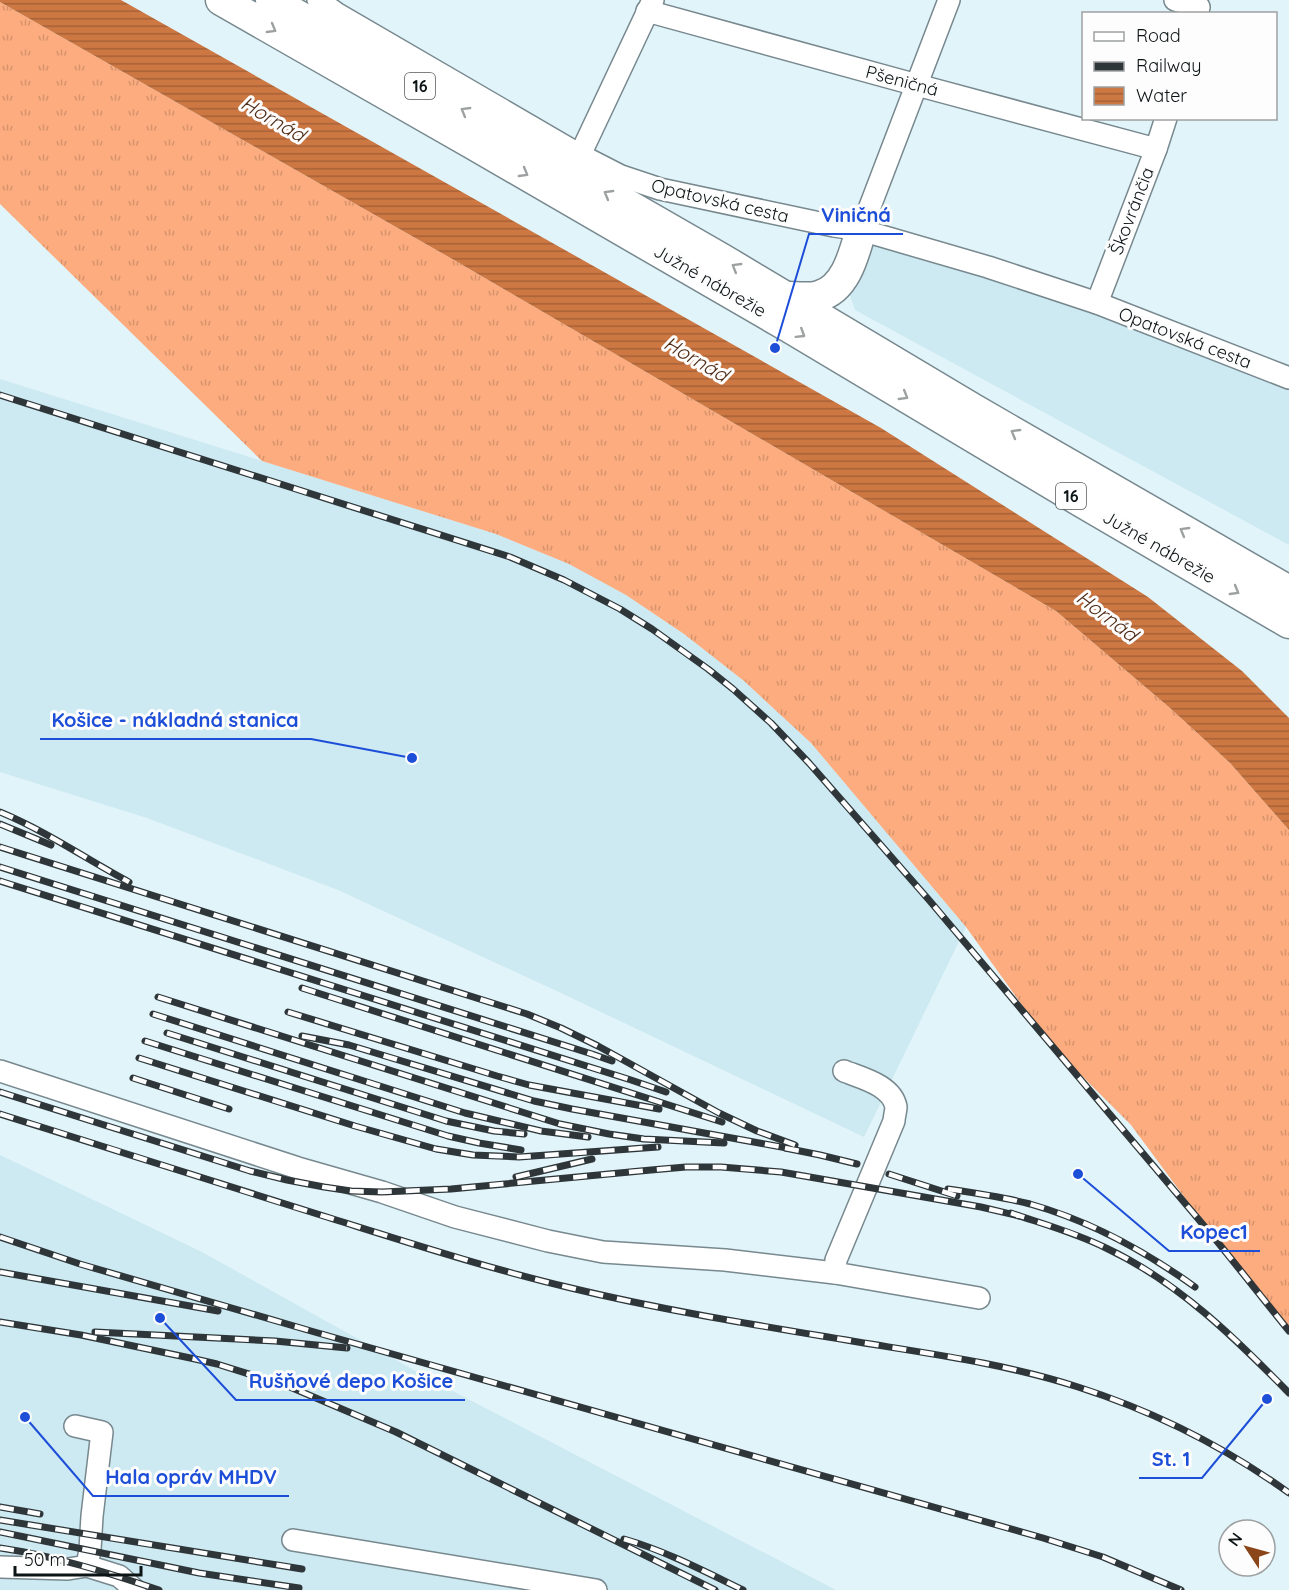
<svg xmlns="http://www.w3.org/2000/svg" width="1289" height="1590" font-family="Quicksand,sans-serif">
<defs>
<pattern id="grass-tufts" width="24" height="20" patternUnits="userSpaceOnUse" patternTransform="scale(1.5)"><rect width="24" height="20" fill="#fcac7e"/><path d="M3 7l-1-3M5 7V3M7 7l1-3M15 17l-1-3M17 17v-4M19 17l1-3" fill="none" stroke="#d7936c"/></pattern>
<pattern id="water-rules" width="6" height="5" patternUnits="userSpaceOnUse" patternTransform="scale(1.5)"><rect width="6" height="5" fill="#cd7843"/><path d="M0 2.5h6" fill="none" stroke="#a56137"/></pattern>
</defs>
<rect width="100%" height="100%" fill="#e1f4fa"/>
<g fill="#cde9f2">
<path d="M 861,230 L 1289,378 L 1289,545 L 855,310 L 844,278 Z"/>
<path d="M 0,379 L 496,534 L 569,564 L 626,595 L 684,634 L 744,681 L 811,743 L 966,927 L 864,1137 L 561,993 L 338,890 L 147,818 L 0,772 Z"/>
<path d="M 0,1155 L 202,1252 L 439,1384 L 836,1590 L 0,1590 Z"/>
</g>
<path fill="url(#grass-tufts)" d="M 0,2 L 454,260 L 1056,611 L 1170,708 L 1230,763 L 1289,830 L 1289,1330 L 1216,1240 L 1131,1125 L 1050,1044 L 966,927 L 811,743 L 744,681 L 684,634 L 626,595 L 569,564 L 496,534 L 262,461 L 0,204 Z"/>
<path fill="url(#water-rules)" d="M 0,0 L 121,0 L 881,428 L 1148,597 L 1242,671 L 1289,718 L 1289,830 L 1230,763 L 1170,708 L 1056,611 L 454,260 L 0,2 Z"/>
<g fill="none" stroke-linecap="round" stroke-linejoin="round">
<defs>
<g id="minor">
<path d="M 318,0 L 336,13 L 580,155 L 621,176 L 660,189 L 834,226 L 861,230 L 988,267 L 1097,303 L 1289,378"/>
<path d="M 1175,0 L 1199,7 L 1197,14"/>
<path d="M 647,11 L 917,85 L 1156,149"/>
<path d="M 580,155 L 653,0"/>
<path d="M 861,230 L 949,0"/>
<path d="M 1097,303 L 1156,149 L 1166,118"/>
<path d="M 0,1071 L 298,1168 L 382,1192 L 455,1217 L 548,1241 L 603,1252 L 725,1260 L 835,1273"/>
<path d="M 844,1071 C 861,1078 892,1085 896,1107 C 896,1111 894,1117 894,1121 L 836,1260 L 835,1273 L 979,1298"/>
<path d="M 75,1426 L 102,1432 L 92,1516 L 90,1550 L 87,1566"/>
<path d="M 293,1540 L 596,1590"/>
<path d="M 0,1567 L 68,1569 L 87,1566 L 119,1576 L 135,1590"/>
</g>
<g id="highway">
<path d="M 221,0 L 473,144 L 789,327 L 1077,499 L 1289,623"/>
<path d="M 271,0 L 722,259 L 973,409 L 1289,591"/>
<path d="M 786,297 C 797,297 809,299 819,296 C 846,289 854,254 861,230"/>
</g>
</defs>
<use href="#minor" stroke="#77888e" stroke-width="24"/>
<use href="#highway" stroke="#77888e" stroke-width="33"/>
<use href="#minor" stroke="#fff" stroke-width="21"/>
<use href="#highway" stroke="#fff" stroke-width="30"/>
<defs>
<g id="rail">
<path d="M 0,395 L 510,557 L 564,580 L 620,609 L 652,629 L 708,669 L 733,689 L 771,723 L 809,763 L 929,900 L 1216,1240 L 1289,1331"/>
<path d="M 0,812 C 46,831 86,859 129,882"/>
<path d="M 0,824 L 51,845"/>
<path d="M 0,847 L 527,1014 L 561,1028 L 598,1046 L 719,1113 L 757,1131 L 795,1145"/>
<path d="M 0,867 L 592,1054 L 612,1061"/>
<path d="M 0,881 L 631,1080 L 666,1092"/>
<path d="M 302,988 L 722,1122"/>
<path d="M 158,997 L 560,1124 L 609,1134 L 644,1139 L 724,1143"/>
<path d="M 288,1012 L 497,1076 L 529,1085 L 659,1109"/>
<path d="M 153,1014 L 465,1113 L 541,1131 L 588,1137"/>
<path d="M 167,1033 L 446,1121 L 494,1131 L 524,1134"/>
<path d="M 302,1036 L 349,1045 L 534,1101 L 572,1109 L 787,1148"/>
<path d="M 145,1041 L 448,1136 L 479,1143 L 521,1150"/>
<path d="M 139,1058 L 355,1126 L 436,1149 L 473,1155 L 519,1157 L 658,1147"/>
<path d="M 133,1078 L 229,1109"/>
<path d="M 0,1092 L 250,1171 L 287,1180 L 324,1187 L 351,1191 L 382,1192 L 451,1189 L 651,1170 L 686,1167 L 721,1167 L 781,1172 L 981,1207 L 1019,1216"/>
<path d="M 0,1114 C 110,1148 220,1184 330,1218 C 410,1243 490,1269 571,1288 C 666,1311 762,1326 858,1342 C 932,1354 1007,1364 1078,1387 C 1153,1411 1225,1447 1289,1493"/>
<path d="M 785,1148 L 820,1155 L 857,1164"/>
<path d="M 889,1174 L 957,1196"/>
<path d="M 516,1177 L 592,1159"/>
<path d="M 948,1189 C 975,1193 1003,1197 1030,1204 C 1090,1221 1145,1251 1195,1287"/>
<path d="M 1011,1213 C 1043,1224 1076,1233 1106,1248 C 1178,1282 1234,1337 1289,1393"/>
<path d="M 0,1237 L 80,1264 L 311,1331 L 1043,1538 L 1103,1557 L 1181,1590"/>
<path d="M 0,1272 L 218,1311"/>
<path d="M 0,1322 L 81,1335 L 195,1359 L 217,1364 L 290,1387 L 396,1432 L 715,1590"/>
<path d="M 95,1332 L 275,1341 L 347,1348"/>
<path d="M 0,1507 L 40,1514"/>
<path d="M 0,1520 L 302,1569"/>
<path d="M 0,1532 L 199,1573 L 299,1588"/>
<path d="M 624,1539 C 666,1551 704,1571 743,1590"/>
<path d="M 0,1548 C 55,1556 106,1572 159,1590"/>
</g>
</defs>
<use href="#rail" stroke="#2e3639" stroke-width="7"/>
<use href="#rail" stroke="#fdfdfd" stroke-width="4.5" stroke-dasharray="14" stroke-linecap="butt"/>
</g>
<defs><path id="oneway-chevron" d="M-2-3.5L2.5 0L-2 3.5" fill="none" stroke-width="1.6" stroke-linecap="round" stroke-linejoin="round" transform="scale(1.5)"/></defs>
<g stroke="#9ea1a2">
<use href="#oneway-chevron" transform="translate(272 29) rotate(30)"/>
<use href="#oneway-chevron" transform="translate(465 111) rotate(-150)"/>
<use href="#oneway-chevron" transform="translate(524 173) rotate(30)"/>
<use href="#oneway-chevron" transform="translate(608 194) rotate(-150)"/>
<use href="#oneway-chevron" transform="translate(736 267) rotate(-149)"/>
<use href="#oneway-chevron" transform="translate(801 334) rotate(32)"/>
<use href="#oneway-chevron" transform="translate(904 396) rotate(31)"/>
<use href="#oneway-chevron" transform="translate(1015 433) rotate(-150)"/>
<use href="#oneway-chevron" transform="translate(1184 531) rotate(-150)"/>
<use href="#oneway-chevron" transform="translate(1235 591) rotate(30)"/>
</g>
<g text-anchor="middle" stroke-width="6" stroke-linejoin="round" paint-order="stroke">
<g fill="#fdfdfd" stroke="#555a5b" stroke-width="1.5">
<rect x="405" y="73" width="30" height="26" rx="4.5"/>
<rect x="1056" y="483" width="30" height="26" rx="4.5"/>
</g>
<g font-size="16" font-weight="bold" fill="#0d1416">
<text x="420" y="92">16</text>
<text x="1071" y="502">16</text>
</g>
<g font-size="18" fill="#0d1416" stroke="#fdfdfd">
<text transform="translate(902 81) rotate(15)" y="6">Pšeničná</text>
<text transform="translate(720 201) rotate(13)" y="6">Opatovská cesta</text>
<text transform="translate(1132 211) rotate(-69)" y="6">Škovránčia</text>
<text transform="translate(710 281) rotate(30)" y="6">Južné nábrežie</text>
<text transform="translate(1185 338) rotate(21)" y="6">Opatovská cesta</text>
<text transform="translate(1159 547) rotate(30)" y="6">Južné nábrežie</text>
</g>
<g font-size="20" font-style="italic" fill="#4e2b15" stroke="#fdfdfd">
<text transform="translate(273 119) rotate(30)" y="7">Hornád</text>
<text transform="translate(696 359) rotate(30)" y="7">Hornád</text>
<text transform="translate(1107 616) rotate(37)" y="7">Hornád</text>
</g>
</g>
<path fill="none" stroke="#1d4ed8" stroke-width="2" d="M775 348L809 234H903M412 758L311 739H40M1078 1174L1169 1251H1260M160 1318L236 1400H465M1267 1399L1202 1478H1139M25 1417L93 1496H289"/>
<g fill="#1d4ed8" stroke="#fdfdfd" stroke-width="2">
<circle cx="775" cy="348" r="6"/>
<circle cx="412" cy="758" r="6"/>
<circle cx="1078" cy="1174" r="6"/>
<circle cx="160" cy="1318" r="6"/>
<circle cx="1267" cy="1399" r="6"/>
<circle cx="25" cy="1417" r="6"/>
</g>
<g font-size="20" text-anchor="middle" font-weight="bold" fill="#1d4ed8" stroke="#fdfdfd" stroke-width="6" stroke-linejoin="round" paint-order="stroke">
<text x="856" y="222">Viničná</text>
<text x="175" y="727">Košice - nákladná stanica</text>
<text x="1214" y="1239">Kopec1</text>
<text x="351" y="1388">Rušňové depo Košice</text>
<text x="1171" y="1466">St. 1</text>
<text x="191" y="1484">Hala opráv MHDV</text>
</g>
<rect x="1082" y="12" width="195" height="108" fill="#fdfdfd" stroke="#9da0a1" stroke-width="1.5"/>
<rect x="1094" y="32" width="30" height="9" fill="#ffffff" stroke="#9da0a1" stroke-width="1.5"/>
<text x="1136" y="42" font-size="18" fill="#0d1416">Road</text>
<rect x="1094" y="62" width="30" height="9" fill="#2e3639" stroke="#9da0a1" stroke-width="1.5"/>
<text x="1136" y="72" font-size="18" fill="#0d1416">Railway</text>
<rect x="1094" y="87" width="30" height="18" fill="url(#water-rules)" stroke="#9da0a1" stroke-width="1.5"/>
<text x="1136" y="102" font-size="18" fill="#0d1416">Water</text>
<g transform="translate(1247 1548) rotate(306)"><circle r="28" fill="#fdfdfd" stroke="#9da0a1" stroke-width="1.5"/>
<path d="M0-4.5L10 22L0 15L-10 22Z" fill="#8a4618"/>
<text y="-9" font-size="16" font-weight="bold" text-anchor="middle" fill="#0d1416">N</text>
</g>
<path d="M15 1566v9h126v-9" fill="none" stroke="#0d1416" stroke-width="3"/>
<text x="24" y="1566" font-size="18" fill="#0d1416" stroke="#fdfdfd" stroke-width="4.5" paint-order="stroke">50 m</text>
</svg>
